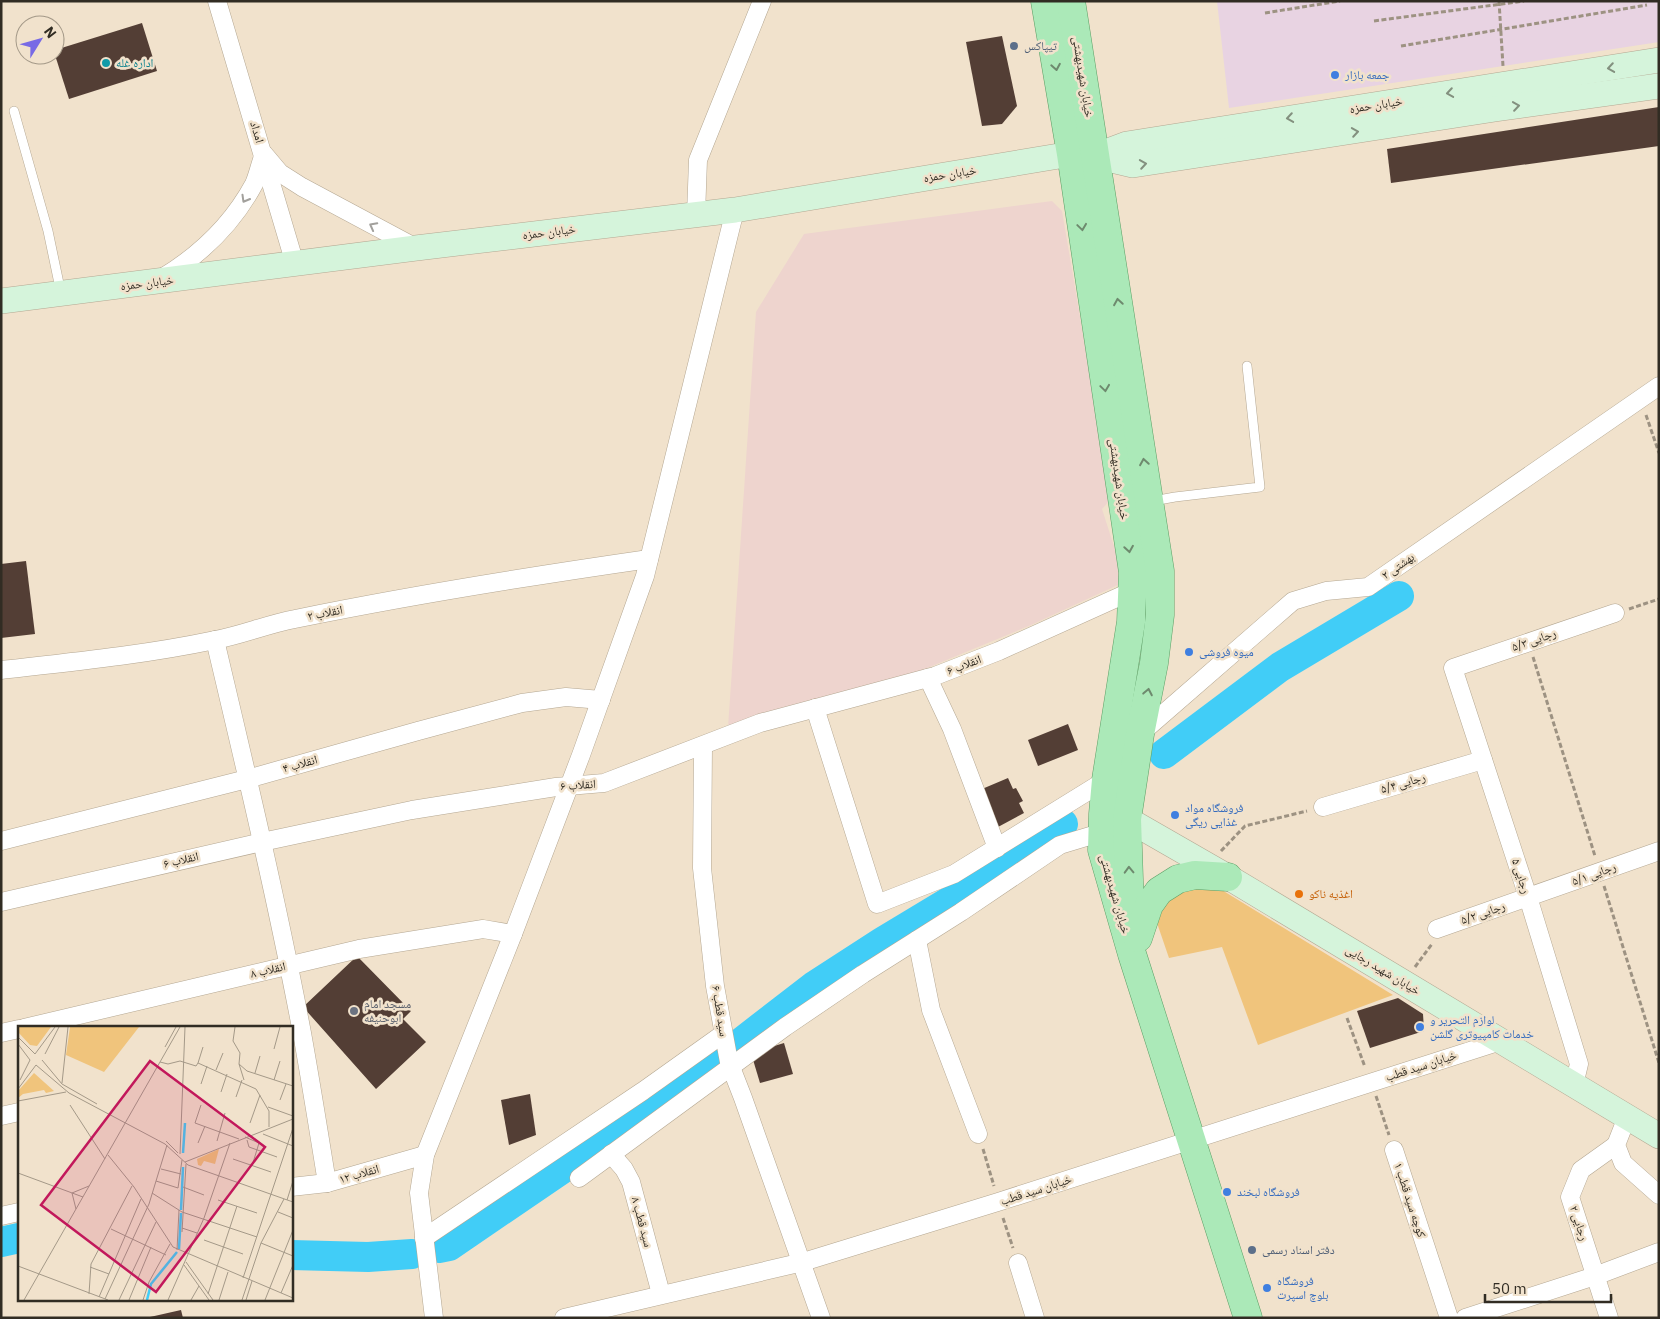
<svg xmlns="http://www.w3.org/2000/svg" width="1660" height="1319" font-family="'IBM Plex Sans','Noto Naskh Arabic',sans-serif">
<rect width="100%" height="100%" fill="#f1e2cc"/>
<path fill="#e8d3e2" d="M 1217,1 L 1659,1 L 1659,42 L 1229,108 Z"/>
<path fill="#eed4ce" d="M 1052,201 L 1062,211 L 1111,499 L 1102,509 L 1120,565 L 1120,584 L 1031,625 L 920,671 L 728,728 L 756,312 L 804,234 Z"/>
<path fill="#f0c47c" d="M 1183,887 L 1217,887 L 1393,995 L 1258,1045 L 1222,947 L 1169,958 L 1157,923 L 1160,908 Z"/>
<g fill="none" stroke-linecap="round" stroke-linejoin="round">
<g stroke="#41cdf7" stroke-width="30">
<path d="M 1164,754 L 1280,667 L 1399,596"/>
<path d="M 739,1044 L 814,986 L 882,942 L 975,886 L 1063,824"/>
<path d="M 1,1242 L 19,1238"/>
<path d="M 439,1248 L 449,1246 L 688,1083 L 715,1062"/>
<path d="M 291,1255 L 368,1257 L 412,1254"/>
</g>
</g>
<g fill="#533e35">
<path d="M 142,23 L 157,71 L 69,99 L 55,55 L 55,50 Z"/>
<path d="M 1002,36 L 1017,106 L 1002,124 L 982,126 L 966,42 Z"/>
<path d="M 1659,107 L 1659,146 L 1391,183 L 1387,149 Z"/>
<path d="M 26,561 L 35,634 L 1,638 L 1,564 Z"/>
<path d="M 1068,724 L 1078,750 L 1038,766 L 1028,740 Z"/>
<path d="M 1008,778 L 1013,789 L 1016,788 L 1023,801 L 1019,803 L 1024,813 L 998,827 L 982,789 Z"/>
<path d="M 357,956 L 411,1011 L 403,1019 L 426,1042 L 376,1089 L 303,1007 Z"/>
<path d="M 1398,998 L 1423,1014 L 1424,1031 L 1370,1048 L 1357,1011 Z"/>
<path d="M 784,1043 L 793,1074 L 760,1083 L 751,1053 Z"/>
<path d="M 530,1094 L 536,1135 L 509,1145 L 501,1100 Z"/>
<path d="M 181,1310 L 183,1318 L 150,1318 L 150,1317 Z"/>
</g>
<g fill="none" stroke-linecap="round" stroke-linejoin="round">
<defs>
<g id="lane">
<path d="M 14,111 L 48,231 L 61,293"/>
<path d="M 1153,501 L 1175,497 L 1260,487 L 1247,366"/>
</g>
<g id="street">
<path d="M 217,1 L 295,264"/>
<path d="M 696,215 L 698,160 L 762,1"/>
<path d="M 162,278 C 200,255 233,223 254,184 C 258,175 260,164 264,154 L 280,173 L 302,187 L 416,248"/>
<path d="M 215,640 C 246,771 277,901 302,1033 C 311,1083 319,1133 327,1183"/>
<path d="M 1,670 C 72,662 144,655 215,640 C 242,635 268,624 295,619 C 412,595 531,576 649,559"/>
<path d="M 928,678 L 952,729 L 997,848"/>
<path d="M 815,708 L 877,904 L 954,874 L 1106,780"/>
<path d="M 1140,734 L 1293,601 L 1326,591 L 1368,587 L 1659,386"/>
<path d="M 703,746 L 702,868 L 715,986 L 729,1062 L 743,1098 L 821,1318"/>
<path d="M 1323,807 L 1483,760"/>
<path d="M 1,841 L 247,779 L 418,731 L 522,703 L 566,697 L 601,700"/>
<path d="M 1,902 L 262,842 L 412,810 L 556,787 L 604,783 L 760,723 L 935,676 L 999,651 L 1132,591"/>
<path d="M 1437,929 L 1659,851"/>
<path d="M 917,940 L 931,1010 L 978,1134"/>
<path d="M 24,1028 L 359,949 L 483,929 L 513,934"/>
<path d="M 1,1033 L 19,1029"/>
<path d="M 1574,1085 L 1579,1064 L 1528,897 L 1453,668 L 1615,613"/>
<path d="M 1,1116 L 19,1112"/>
<path d="M 1627,1117 L 1616,1145 L 1623,1163 L 1659,1195"/>
<path d="M 1394,1150 L 1449,1318"/>
<path d="M 611,1154 L 624,1169 L 631,1182 L 661,1294"/>
<path d="M 579,1178 L 785,1027 L 863,974 L 961,912 L 1060,845 L 1103,832"/>
<path d="M 291,1187 L 327,1183 L 425,1155"/>
<path d="M 1,1216 L 19,1212"/>
<path d="M 424,1238 L 643,1091 L 723,1034"/>
<path d="M 1018,1263 L 1035,1318"/>
<path d="M 434,1318 L 419,1193 L 425,1155 L 513,934 L 581,755 L 645,576 L 735,210"/>
<path d="M 564,1318 L 803,1262 L 998,1202 L 1501,1041"/>
<path d="M 1465,1318 L 1595,1276 L 1659,1252"/>
<path d="M 1609,1318 L 1570,1197 L 1581,1170 L 1616,1145"/>
</g>
<g id="secondary">
<path d="M 1095,156 L 1127,144 L 1659,60"/>
<path d="M 1,301 L 416,248 L 735,210 L 1071,154 L 1095,156 L 1133,165 L 1495,109 L 1659,86"/>
<path d="M 1110,815 L 1127,819 L 1228,877 L 1659,1136"/>
</g>
<g id="primary">
<path d="M 1045,1 L 1071,154 L 1133,572 L 1131,622 L 1106,780 L 1103,814 L 1102,850 L 1132,954 L 1248,1318"/>
<path d="M 1071,1 L 1160,571 L 1160,615 L 1154,663 L 1140,734 L 1127,819 L 1130,910"/>
<path d="M 1138,938 L 1149,905 L 1159,891 L 1178,879 L 1195,875 L 1228,877"/>
</g>
</defs>
<use href="#lane" stroke="#b4a792" stroke-width="10"/>
<use href="#street" stroke="#b4a792" stroke-width="19"/>
<use href="#secondary" stroke="#b4a792" stroke-width="26"/>
<use href="#primary" stroke="#5c9e65" stroke-width="29"/>
<g stroke="#9d9282" stroke-width="3" stroke-dasharray="5 2.5" stroke-linecap="butt">
<path d="M 1499,1 L 1503,66"/>
<path d="M 1265,13 L 1340,1"/>
<path d="M 1374,21 L 1524,1"/>
<path d="M 1401,46 L 1647,5"/>
<path d="M 1646,415 L 1659,453"/>
<path d="M 1629,609 L 1659,599"/>
<path d="M 1533,657 L 1595,856"/>
<path d="M 1221,851 L 1245,826 L 1307,811"/>
<path d="M 1604,886 L 1659,1063"/>
<path d="M 1415,967 L 1432,944"/>
<path d="M 1347,1018 L 1365,1067"/>
<path d="M 1376,1096 L 1389,1135"/>
<path d="M 983,1149 L 994,1186"/>
<path d="M 1003,1218 L 1013,1248"/>
</g>
<use href="#lane" stroke="#fff" stroke-width="9"/>
<use href="#street" stroke="#fff" stroke-width="18"/>
<use href="#secondary" stroke="#d5f4db" stroke-width="25"/>
<use href="#primary" stroke="#abe9b8" stroke-width="28"/>
</g>
<defs><path id="oneway-chevron" d="M-2-3.5L2.5 0L-2 3.5" fill="none" stroke-width="1.6" stroke-linecap="round" stroke-linejoin="round" transform="scale(1.25)"/></defs>
<g stroke="#6e8a6e">
<use href="#oneway-chevron" transform="translate(1056 67) rotate(80)"/>
<use href="#oneway-chevron" transform="translate(1082 227) rotate(82)"/>
<use href="#oneway-chevron" transform="translate(1118 302) rotate(-99)"/>
<use href="#oneway-chevron" transform="translate(1105 388) rotate(82)"/>
<use href="#oneway-chevron" transform="translate(1144 462) rotate(-99)"/>
<use href="#oneway-chevron" transform="translate(1129 549) rotate(81)"/>
<use href="#oneway-chevron" transform="translate(1148 692) rotate(-79)"/>
<use href="#oneway-chevron" transform="translate(1129 870) rotate(-92)"/>
</g>
<g stroke="#83907f">
<use href="#oneway-chevron" transform="translate(1611 68) rotate(171)"/>
<use href="#oneway-chevron" transform="translate(1450 93) rotate(171)"/>
<use href="#oneway-chevron" transform="translate(1516 106) rotate(-8)"/>
<use href="#oneway-chevron" transform="translate(1290 118) rotate(171)"/>
<use href="#oneway-chevron" transform="translate(1355 132) rotate(-9)"/>
<use href="#oneway-chevron" transform="translate(1143 164) rotate(-9)"/>
</g>
<g stroke="#a2a09c">
<use href="#oneway-chevron" transform="translate(245 199) rotate(120)"/>
<use href="#oneway-chevron" transform="translate(373 226) rotate(-152)"/>
</g>
<g fill="#5c6f8a" stroke="#f1e2cc" stroke-width="2">
<circle cx="1014" cy="46" r="5"/>
<circle cx="1252" cy="1250" r="5"/>
</g>
<circle fill="#0f9aa8" stroke="#f1e2cc" stroke-width="2" cx="106" cy="63" r="5"/>
<g fill="#3f7fe0" stroke="#f1e2cc" stroke-width="2">
<circle cx="1335" cy="75" r="5"/>
<circle cx="1189" cy="652" r="5"/>
<circle cx="1175" cy="815" r="5"/>
<circle cx="1420" cy="1027" r="5"/>
<circle cx="1227" cy="1192" r="5"/>
<circle cx="1267" cy="1288" r="5"/>
</g>
<circle fill="#e8710a" stroke="#f1e2cc" stroke-width="2" cx="1299" cy="894" r="5"/>
<circle fill="#6b7280" stroke="#f1e2cc" stroke-width="2" cx="354" cy="1011" r="5"/>
<g text-anchor="middle" stroke-width="5" stroke-linejoin="round" paint-order="stroke">
<g font-size="12" fill="#4e5e75" stroke="#f1e2cc" text-anchor="start">
<text x="1024" y="50">تیپاکس</text>
<text x="1262" y="1254">دفتر اسناد رسمی</text>
</g>
<g font-size="12" fill="#0d838f" stroke="#f1e2cc" text-anchor="start">
<text x="116" y="67">اداره غله</text>
</g>
<g font-size="12" fill="#366cbe" stroke="#f1e2cc" text-anchor="start">
<text x="1345" y="79">جمعه بازار</text>
<text x="1199" y="656">میوه فروشی</text>
<text x="1185" y="812">فروشگاه مواد<tspan x="1185" dy="14">غذایی ریگی</tspan></text>
<text x="1430" y="1024">لوازم التحریر و<tspan x="1430" dy="14">خدمات کامپیوتری گلشن</tspan></text>
<text x="1237" y="1196">فروشگاه لبخند</text>
<text x="1277" y="1285">فروشگاه<tspan x="1277" dy="14">بلوچ اسپرت</tspan></text>
</g>
<g font-size="12" fill="#312c23" stroke="#f1e2cc">
<text transform="translate(1083 77) rotate(81)" y="4">خیابان شهیدبهشتی</text>
<text transform="translate(1376 105) rotate(-9)" y="4">خیابان حمزه</text>
<text transform="translate(257 132) rotate(73)" y="4">امداد</text>
<text transform="translate(950 174) rotate(-9)" y="4">خیابان حمزه</text>
<text transform="translate(549 232) rotate(-7)" y="4">خیابان حمزه</text>
<text transform="translate(147 283) rotate(-7)" y="4">خیابان حمزه</text>
<text transform="translate(1119 479) rotate(82)" y="4">خیابان شهیدبهشتی</text>
<text transform="translate(1398 566) rotate(-35)" y="4">بهشتی ۲</text>
<text transform="translate(325 613) rotate(-11)" y="4">انقلاب ۲</text>
<text transform="translate(1534 640) rotate(-19)" y="4">رجایی ۵/۳</text>
<text transform="translate(964 665) rotate(-21)" y="4">انقلاب ۶</text>
<text transform="translate(300 764) rotate(-16)" y="4">انقلاب ۴</text>
<text transform="translate(1403 783) rotate(-16)" y="4">رجایی ۵/۴</text>
<text transform="translate(578 785) rotate(-4)" y="4">انقلاب ۶</text>
<text transform="translate(181 860) rotate(-13)" y="4">انقلاب ۶</text>
<text transform="translate(1594 874) rotate(-20)" y="4">رجایی ۵/۱</text>
<text transform="translate(1521 876) rotate(72)" y="4">رجایی ۵</text>
<text transform="translate(1115 894) rotate(74)" y="4">خیابان شهیدبهشتی</text>
<text transform="translate(1483 913) rotate(-19)" y="4">رجایی ۵/۲</text>
<text transform="translate(268 970) rotate(-13)" y="4">انقلاب ۸</text>
<text transform="translate(1383 970) rotate(31)" y="4">خیابان شهید رجایی</text>
<text transform="translate(720 1011) rotate(81)" y="4">سید قطب ۶</text>
<text transform="translate(1421 1066) rotate(-18)" y="4">خیابان سید قطب</text>
<text transform="translate(359 1174) rotate(-16)" y="4">انقلاب ۱۲</text>
<text transform="translate(1036 1190) rotate(-18)" y="4">خیابان سید قطب</text>
<text transform="translate(1410 1200) rotate(72)" y="4">کوچه سید قطب ۱</text>
<text transform="translate(642 1222) rotate(75)" y="4">سید قطب ۸</text>
<text transform="translate(1579 1223) rotate(72)" y="4">رجایی ۲</text>
</g>
<g font-size="12" fill="#c56008" stroke="#f1e2cc" text-anchor="start">
<text x="1309" y="898">اغذیه ناکو</text>
</g>
<g font-size="12" fill="#5b616d" stroke="#f1e2cc" text-anchor="start">
<text x="364" y="1008">مسجد امام<tspan x="364" dy="14">ابوحنیفه</tspan></text>
</g>
</g>
<g transform="translate(18 1026)">
<rect width="275" height="275" fill="#f1e2cc"/>
<path d="M 0,1 L 33,1 L 19,20 L 12,19 L 0,6 ZM 52,1 L 121,1 L 86,46 L 48,29 ZM 16,47 L 36,65 L 28,67 L 26,64 L 5,68 L 0,72 L 0,65 ZM 201,123 L 197,138 L 186,135 L 183,140 L 180,139 L 179,133 Z" fill="#f0c47c"/>
<path fill="none" stroke="#41cdf7" stroke-width="2.5" d="M 165,127 L 167,97M 163,184 L 165,141M 161,223 L 163,187M 129,274 L 133,258 L 159,226"/>
<path fill="none" stroke="#a49988" stroke-width="1" d="M 217,1 L 215,15 L 222,27 L 221,38 L 226,54M 0,11 L 17,28M 0,18 L 12,34 L 2,54M 147,21 L 158,1M 256,23 L 262,1M 17,28 L 37,1M 27,28 L 41,1M 24,34 L 44,58 L 79,78M 142,36 L 150,38 L 162,35 L 178,40 L 180,37M 180,37 L 238,63 L 251,85 L 251,101M 180,37 L 185,21M 221,38 L 229,45 L 275,60M 198,44 L 205,27M 237,47 L 242,30M 256,54 L 262,35M 44,57 L 50,1M 183,58 L 189,40M 0,63 L 18,39 L 51,67 L 147,118 L 170,139 L 275,176M 203,66 L 209,48M 218,71 L 224,54M 262,74 L 268,58M 0,75 L 48,66M 52,79 L 87,133M 183,79 L 177,97 L 221,113M 250,81 L 275,90M 232,97 L 242,69M 245,108 L 275,120M 227,111 L 241,117 L 234,140M 229,114 L 231,121 L 259,131M 148,115 L 160,127M 199,115 L 207,87M 180,117 L 187,100M 162,128 L 167,1M 90,129 L 116,161 L 155,221 L 275,272M 215,133 L 253,146M 167,136 L 275,93M 143,143 L 163,148M 0,147 L 65,171M 138,155 L 160,162 L 164,134M 165,161 L 186,169M 134,167 L 164,186 L 239,211M 200,174 L 239,187M 269,174 L 275,155M 58,183 L 54,167 L 71,160M 260,186 L 275,192M 164,202 L 179,207M 93,203 L 148,229M 164,206 L 168,138M 186,214 L 225,228M 243,217 L 275,230M 159,224 L 161,184M 168,236 L 195,274M 166,239 L 191,274M 0,240 L 90,274M 72,241 L 91,248M 225,252 L 275,102M 263,267 L 275,239M 71,268 L 73,238 L 114,160M 190,268 L 219,180M 81,271 L 123,173M 87,273 L 131,178 L 149,119M 6,274 L 162,1M 101,274 L 138,196M 111,274 L 133,221M 125,274 L 131,256 L 152,218M 150,274 L 186,192 L 212,117M 173,274 L 181,260M 201,274 L 210,246M 224,274 L 243,217 L 266,173M 228,274 L 234,255M 247,274 L 275,204"/>
<path fill="#c2185b" fill-opacity="0.15" stroke="#c2185b" stroke-width="2.5" d="M 132,35 L 247,121 L 138,266 L 23,179 Z"/>
<rect width="275" height="275" fill="none" stroke="#312c23" stroke-width="2.5"/>
</g>
<rect width="1660" height="1319" fill="none" stroke="#312c23" stroke-width="5"/>
<g transform="translate(40 40) rotate(53)"><circle r="24" fill="#f1e2cc" stroke="#a49988"/>
<path d="M0-4L9 19L0 12L-9 19Z" fill="#786ae5"/>
<text y="-8" font-size="14" font-weight="bold" text-anchor="middle" fill="#312c23">N</text>
</g>
<path d="M1485 1294v8h126v-8" fill="none" stroke="#312c23" stroke-width="2.5"/>
<text x="1492" y="1294" font-size="15" fill="#312c23" stroke="#f1e2cc" stroke-width="4" paint-order="stroke">50 m</text>
</svg>
